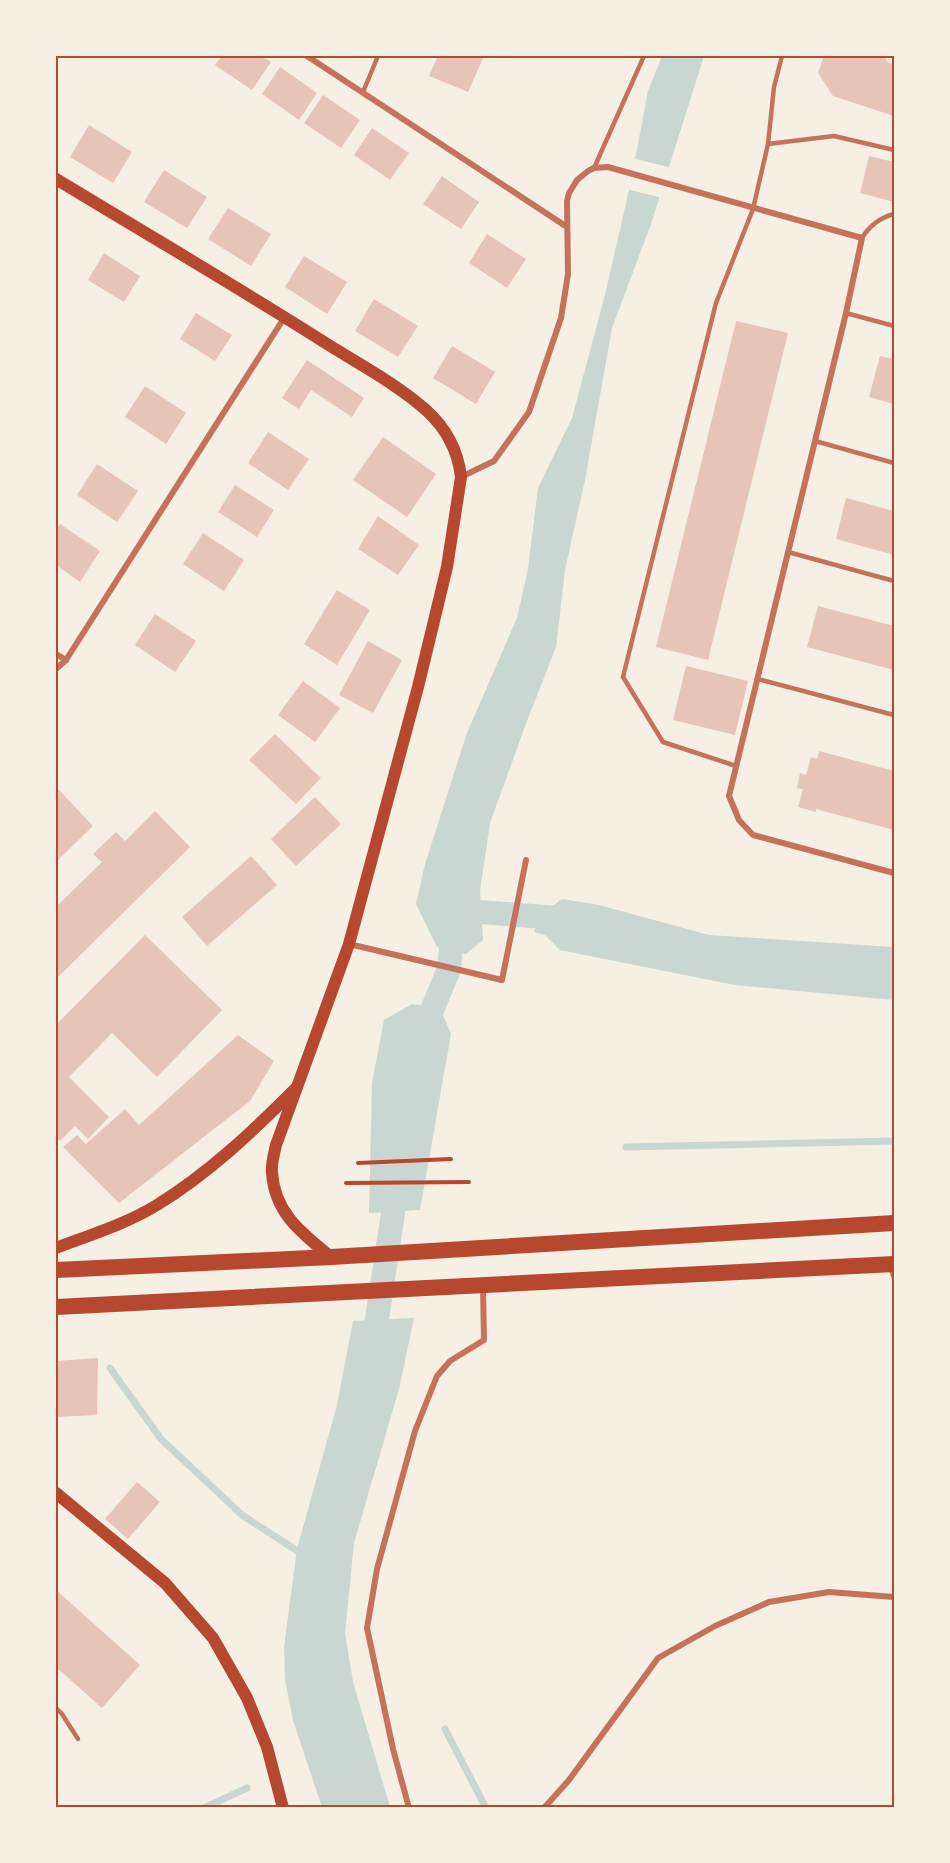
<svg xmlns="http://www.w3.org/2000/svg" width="950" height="1863" font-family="'DM Sans',sans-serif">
<rect width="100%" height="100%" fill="#f6efe4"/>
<g fill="#c9d6d2">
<path d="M 662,56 L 704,56 L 651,224 L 612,328 L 585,480 L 565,570 L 556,647 L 527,721 L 490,823 L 480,891 L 483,940 L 466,954 L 437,947 L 416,904 L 425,864 L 467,733 L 517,618 L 528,569 L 538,488 L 572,418 L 604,299 L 630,186 L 648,91 Z"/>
<path d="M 562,899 L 599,905 L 709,935 L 894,947 L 894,1000 L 735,985 L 560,950 L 545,935 L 534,932 L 542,906 L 551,907 Z"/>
<path d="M 412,1004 L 440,1008 L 451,1034 L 420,1210 L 369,1213 L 372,1083 L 384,1020 Z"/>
<path d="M 414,1318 L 399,1389 L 354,1543 L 345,1633 L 353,1682 L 390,1807 L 322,1807 L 293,1720 L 285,1680 L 284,1647 L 297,1549 L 337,1405 L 353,1321 Z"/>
</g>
<path fill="#f6efe4" d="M 632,158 L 672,168 L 663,198 L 626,189 Z"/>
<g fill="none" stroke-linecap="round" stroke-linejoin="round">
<g stroke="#c9d6d2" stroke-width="7">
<path d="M 626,1147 L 894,1141"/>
<path d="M 110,1368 L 161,1439 L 242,1515 L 302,1554"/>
<path d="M 445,1729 L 486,1808"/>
<path d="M 204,1808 L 247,1788"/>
</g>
<g stroke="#c9d6d2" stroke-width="24">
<path d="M 454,910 L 571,919"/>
<path d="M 424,1037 L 427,1022 L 449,969 L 454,917"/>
<path d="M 369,1350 L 377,1319 L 398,1180"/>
</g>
</g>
<g fill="#e6c5b7">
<path d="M 222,56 L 261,56 L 271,62 L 252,90 L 215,65 Z"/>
<path d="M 438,56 L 484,56 L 468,92 L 429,76 Z"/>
<path d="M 824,56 L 884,56 L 887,62 L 894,64 L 894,116 L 833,96 L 818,73 Z"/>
<path d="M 280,67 L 317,93 L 299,120 L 262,94 Z"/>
<path d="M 323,95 L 360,120 L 341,148 L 304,123 Z"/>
<path d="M 89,125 L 132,152 L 113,183 L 70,157 Z"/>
<path d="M 372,128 L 409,153 L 390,180 L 354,155 Z"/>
<path d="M 869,156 L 894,162 L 894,202 L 860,193 Z"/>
<path d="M 164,170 L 207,197 L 187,228 L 144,202 Z"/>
<path d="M 442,176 L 479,202 L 461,229 L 423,204 Z"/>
<path d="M 228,208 L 271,234 L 251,266 L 208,239 Z"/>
<path d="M 487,234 L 526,259 L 507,288 L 469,263 Z"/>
<path d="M 104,253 L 140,276 L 124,302 L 88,280 Z"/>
<path d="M 304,256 L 347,282 L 327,314 L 285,287 Z"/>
<path d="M 374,299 L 418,326 L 398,357 L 355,331 Z"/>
<path d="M 196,313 L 232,335 L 215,361 L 180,339 Z"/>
<path d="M 736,321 L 788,333 L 708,660 L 656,647 Z"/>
<path d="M 452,346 L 495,372 L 476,404 L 433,378 Z"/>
<path d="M 880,356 L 894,359 L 894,404 L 869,397 Z"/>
<path d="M 307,360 L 364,398 L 352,417 L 311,390 L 299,409 L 282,398 Z"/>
<path d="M 145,386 L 186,413 L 166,444 L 125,417 Z"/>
<path d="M 268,432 L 309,459 L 288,490 L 248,463 Z"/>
<path d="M 383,437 L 436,474 L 407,517 L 353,480 Z"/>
<path d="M 97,464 L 138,491 L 117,522 L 77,495 Z"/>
<path d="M 235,485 L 274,510 L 257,537 L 218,512 Z"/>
<path d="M 846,498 L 894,511 L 894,555 L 836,539 Z"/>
<path d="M 378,516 L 419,545 L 398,575 L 358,549 Z"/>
<path d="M 60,524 L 100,551 L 80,582 L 56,565 L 56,530 Z"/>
<path d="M 203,533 L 244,560 L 224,591 L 183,564 Z"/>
<path d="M 337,590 L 370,610 L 337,665 L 304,644 Z"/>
<path d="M 818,606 L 894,626 L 894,670 L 807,647 Z"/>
<path d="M 155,614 L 196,641 L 175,672 L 135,645 Z"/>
<path d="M 368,641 L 402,660 L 373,713 L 339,695 Z"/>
<path d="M 686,666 L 748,681 L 735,735 L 673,720 Z"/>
<path d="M 303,681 L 340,708 L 315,742 L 278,715 Z"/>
<path d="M 275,734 L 321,778 L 296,804 L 249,760 Z"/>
<path d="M 819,751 L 894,771 L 894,830 L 816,809 L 816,812 L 798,807 L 803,789 L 797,788 L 800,773 L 806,775 L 811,757 L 817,759 Z"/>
<path d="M 56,787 L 93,826 L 56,862 Z"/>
<path d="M 315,797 L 341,824 L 296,866 L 271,839 Z"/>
<path d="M 155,811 L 190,847 L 56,979 L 56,902 L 58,905 L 102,862 L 93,854 L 116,832 L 125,841 Z"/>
<path d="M 251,856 L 277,885 L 207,946 L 182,917 Z"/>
<path d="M 145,935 L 222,1010 L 157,1077 L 112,1033 L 69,1077 L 109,1117 L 88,1139 L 75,1126 L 60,1141 L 56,1137 L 56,1025 Z"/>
<path d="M 238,1035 L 274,1061 L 250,1101 L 119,1203 L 63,1147 L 77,1135 L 86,1144 L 125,1109 L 139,1125 Z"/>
<path d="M 98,1358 L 97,1415 L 56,1417 L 56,1361 Z"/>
<path d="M 137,1482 L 160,1502 L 128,1539 L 105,1519 Z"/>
<path d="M 56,1590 L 140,1665 L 102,1708 L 56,1667 Z"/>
</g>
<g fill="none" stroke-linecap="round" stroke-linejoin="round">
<g stroke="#b5482f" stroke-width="4">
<path d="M 358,1163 L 451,1159"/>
<path d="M 346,1183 L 469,1182"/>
</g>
<g stroke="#c5725c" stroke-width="4.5">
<path d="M 363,92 L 378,56"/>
<path d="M 768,144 L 834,136 L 894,150"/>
<path d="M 594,168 L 644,56"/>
<path d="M 862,238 C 869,226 881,217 894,214"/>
<path d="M 846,313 L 894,326"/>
<path d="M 815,441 L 894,463"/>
<path d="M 788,552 L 894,581"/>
<path d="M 758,679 L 894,715"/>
<path d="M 736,766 L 663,742 L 623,677 L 716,303 L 753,209 L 768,144 L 774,87 L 782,56"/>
<path d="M 890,1267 L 894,1278"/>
<path d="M 56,1708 L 62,1714 L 78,1739"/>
</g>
<g stroke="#c5725c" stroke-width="6">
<path d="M 307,56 L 567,227"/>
<path d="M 461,477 L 494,461 L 529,412 L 561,318 L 568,274 L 567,201 L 569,193 L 577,180 L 588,171 L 594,168 L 608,167 L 862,238 L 846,313 L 729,796 L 739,820 L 753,835 L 894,873"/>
<path d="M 56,654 L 66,660"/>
<path d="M 56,669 L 66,660 L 284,318"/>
<path d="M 349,944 L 502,980 L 526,860"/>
<path d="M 409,1808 L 393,1749 L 367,1628 L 377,1569 L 415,1431 L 437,1376 L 450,1361 L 484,1340 L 483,1286"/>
<path d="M 544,1808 L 569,1780 L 658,1658 L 715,1626 L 769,1602 L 829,1592 L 894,1597"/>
</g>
<g stroke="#b5482f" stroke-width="12">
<path d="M 56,179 C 145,233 236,286 324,342 C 357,363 397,384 426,410 C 446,428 458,451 461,477 L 447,567 L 418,687 L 349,944 L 276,1145 C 274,1154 271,1164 272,1173 C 275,1214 302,1233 331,1257"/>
<path d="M 56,1248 C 90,1235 126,1224 157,1205 C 209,1173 252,1132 295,1089"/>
<path d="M 56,1493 L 165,1583 L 213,1638 L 247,1698 L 267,1747 L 283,1808"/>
</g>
<g stroke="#b5482f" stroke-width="16">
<path d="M 56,1270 L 331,1257 L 894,1223"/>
<path d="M 56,1307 L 894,1264"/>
</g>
</g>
<rect width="950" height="1863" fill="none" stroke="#f6efe4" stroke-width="114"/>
<rect x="57" y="57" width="836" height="1749" fill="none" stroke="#b5482f" stroke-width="2"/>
</svg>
